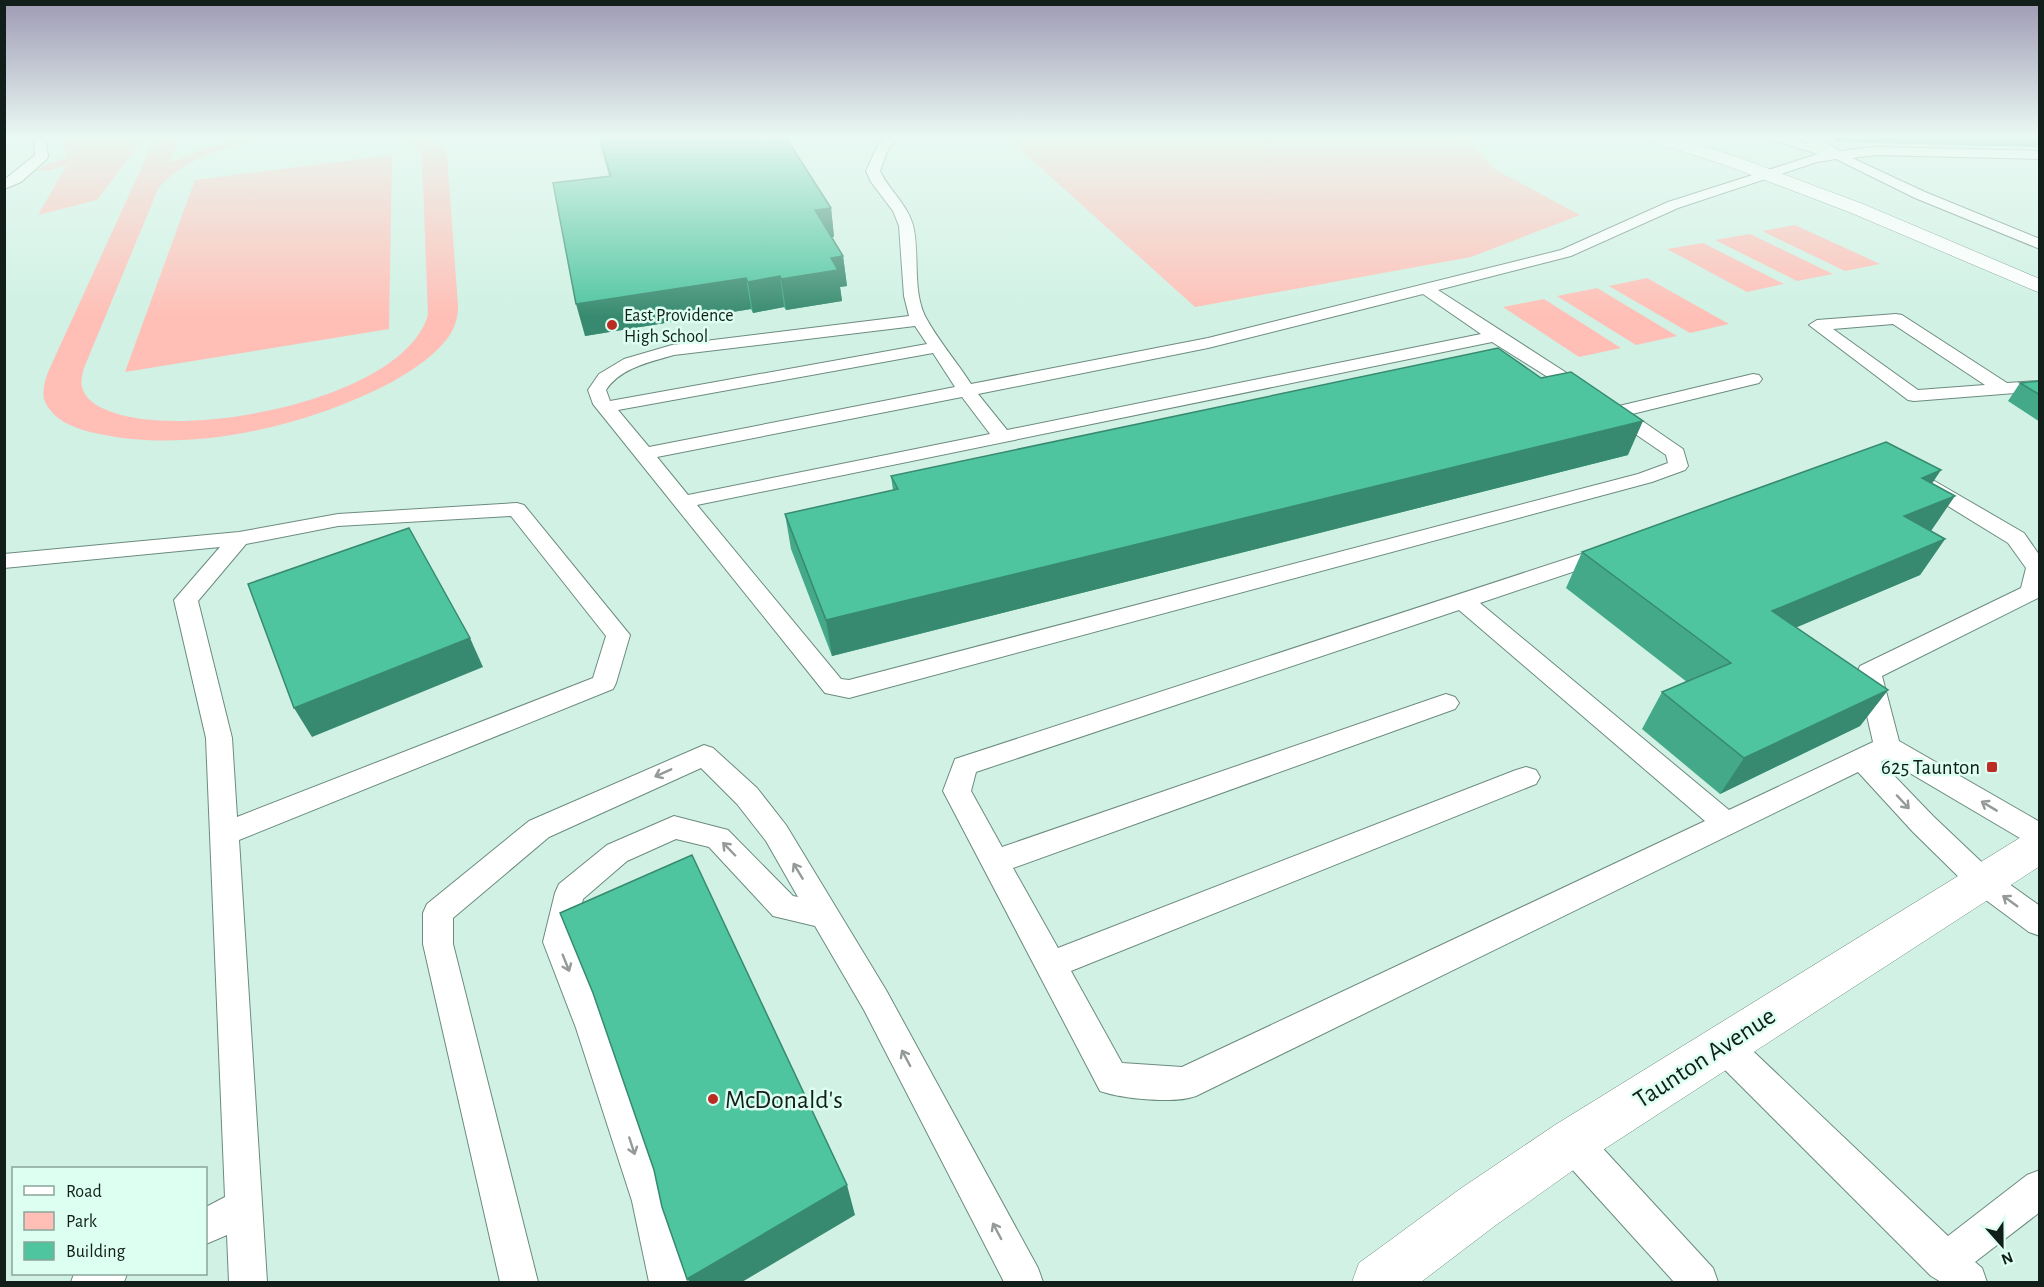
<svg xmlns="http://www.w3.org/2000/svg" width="2044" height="1287" font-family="'Alegreya Sans',sans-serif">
<rect width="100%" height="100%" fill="#d0f1e4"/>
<g fill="#ffbfb6">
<path d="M 64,136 L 146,136 L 97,200 L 38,215 L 67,165 L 51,170 L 37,171 L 43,166 L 66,158 Z"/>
<path d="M 156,136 L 180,136 L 169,163 L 203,149 L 250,136 L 287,136 C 245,142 185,154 158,189 L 84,368 C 82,375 80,383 83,390 C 88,403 103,409 115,413 C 189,439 403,400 428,315 L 422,157 L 416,146 L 394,136 C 415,136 438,131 447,154 L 458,306 C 458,316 456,324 451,333 C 438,354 413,370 392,382 C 309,426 188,455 95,433 C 76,429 51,420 44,399 C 42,390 45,381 48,372 Z"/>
<path d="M 1037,136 L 1464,136 L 1496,170 L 1580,215 L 1471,257 L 1195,307 L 1010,140 Z"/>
<path d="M 392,155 L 389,329 L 125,372 L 195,180 Z"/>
<path d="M 1795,225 L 1880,264 L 1845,271 L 1762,231 Z"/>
<path d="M 1750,234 L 1833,274 L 1797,281 L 1715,240 Z"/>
<path d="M 1703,243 L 1784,284 L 1747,292 L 1667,249 Z"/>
<path d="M 1647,278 L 1729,324 L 1690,333 L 1609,286 Z"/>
<path d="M 1597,288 L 1677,336 L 1636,345 L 1557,296 Z"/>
<path d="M 1544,299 L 1621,348 L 1579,357 L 1503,307 Z"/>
</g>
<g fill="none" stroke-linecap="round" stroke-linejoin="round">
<defs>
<g id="lane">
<path d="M 889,136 L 904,136 L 889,147 L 880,171 C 889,190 907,204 913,225 C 920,254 912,289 925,316 C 937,339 957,362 971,384 L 1208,338 L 1561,250 L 1668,202 L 1818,154 L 1759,136 L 1781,136 L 1809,144 L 1799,136 L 1815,136 L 1840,151 L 1876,147 L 2040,151 L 2040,159 L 1876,155 L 1852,158 L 1925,192 L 2040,239 L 2040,249 L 1915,198 L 1836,159 L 1817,162 L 1678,208 L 1571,256 L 1438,290 L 1590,388 L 1593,392 L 1590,396 L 1578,396 L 1492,342 L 697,505 L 841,679 L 849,680 L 1638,474 L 1668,463 L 1666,455 L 1606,414 L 1604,410 L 1606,406 L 1619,406 L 1753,374 L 1759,375 L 1762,379 L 1759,383 L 1632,414 L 1683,449 L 1688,466 L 1685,470 L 1652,482 L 849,698 L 825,693 L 593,404 L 588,390 L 599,374 L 624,359 L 672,345 L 909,316 L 904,296 L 899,226 L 893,211 L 871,182 L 866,171 L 878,145 ZM 1423,294 L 1481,334 L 1007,430 L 978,394 L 1208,348 ZM 915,326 L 927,344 L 610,401 L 606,390 C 620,368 650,362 674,355 ZM 933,353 L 955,387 L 649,447 L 618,410 ZM 962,397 L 990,434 L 688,495 L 657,457 Z"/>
<path d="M 40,138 L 46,142 L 48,156 L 47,159 L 21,182 L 4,189 L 4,180 L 35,155 L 34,142 Z"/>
<path d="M 1896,314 L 1902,315 L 2007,383 L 2040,381 L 2040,391 L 1914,401 L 1908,400 L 1809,325 L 1817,320 ZM 1893,324 L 1985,385 L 1918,390 L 1833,329 Z"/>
<path d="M 1924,477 L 1931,479 L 2024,533 L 2040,556 L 2040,597 L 1882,676 L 1899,741 L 2040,822 L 2040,847 L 2030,844 L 1886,759 L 1881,762 L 1933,816 L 1991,871 L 2040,906 L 2040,936 L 2029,932 L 1971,889 L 1913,832 L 1858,772 L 1196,1096 C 1175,1104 1122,1099 1100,1091 L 943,791 L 955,759 L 1609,545 L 1617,547 L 1620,552 L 1617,557 L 1480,603 L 1729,810 L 1873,742 L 1857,672 L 1860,666 L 2021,588 L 2026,568 L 2008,543 L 1917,487 L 1914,483 L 1917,479 ZM 1459,610 L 1705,821 L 1182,1067 L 1122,1063 L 1071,971 L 1536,784 L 1540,777 L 1536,770 L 1526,767 L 1516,770 L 1058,948 L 1013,868 L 1455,709 L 1459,703 L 1455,697 L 1446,694 L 1437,697 L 1002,847 L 971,791 L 976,772 Z"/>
<path d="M 517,503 L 524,505 L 630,635 L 616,683 L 613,689 L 239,840 L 267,1282 L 229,1282 L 227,1235 L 206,1244 L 206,1207 L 225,1197 L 206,738 L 174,600 L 220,547 L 4,568 L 4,554 L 239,532 L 338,514 ZM 511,516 L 606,636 L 593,678 L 237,817 L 232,738 L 198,601 L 246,544 L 338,526 Z"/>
<path d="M 704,745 L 713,748 L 757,788 L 786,825 L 886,990 L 1038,1268 L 1043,1282 L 1004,1282 L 864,1010 L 815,926 L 773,916 L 709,847 L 676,839 L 627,861 L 583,899 L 573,942 L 608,1028 L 668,1201 L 687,1282 L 649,1282 L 632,1201 L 576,1028 L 543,942 L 555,893 L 559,884 L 607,845 L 674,816 L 728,830 L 793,896 L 798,897 L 766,841 L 737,804 L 701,768 L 549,837 L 453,918 L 453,944 L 538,1282 L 500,1282 L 423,944 L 423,913 L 427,904 L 529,821 Z"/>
<path d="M 1723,1029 L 1735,1034 L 1948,1236 L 2027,1175 L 2040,1170 L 2040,1212 L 1975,1262 L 1982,1268 L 1987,1282 L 1941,1282 L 1931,1276 L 1711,1056 L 1706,1045 L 1711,1034 Z"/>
<path d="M 1572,1124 L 1585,1129 L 1713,1268 L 1718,1282 L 1674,1282 L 1559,1155 L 1554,1142 L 1559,1129 Z"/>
<path d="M 74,1274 L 127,1274 L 124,1282 L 71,1282 Z"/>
</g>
<path id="primary" d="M 1645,136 L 1672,136 L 1737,157 L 1863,204 L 2040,279 L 2040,293 L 1849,212 L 1725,165 L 1647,140 Z"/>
<path id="highway" d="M 2040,829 L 2040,866 L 1589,1159 L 1496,1225 L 1421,1282 L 1352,1282 L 1359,1263 L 1460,1189 L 1555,1125 L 2026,834 Z"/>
</defs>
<use href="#lane" stroke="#6c8b7f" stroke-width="2"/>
<use href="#primary" stroke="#6c8b7f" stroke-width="1"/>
<use href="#highway" stroke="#6c8b7f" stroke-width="1"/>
<use href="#lane" fill="#fff" fill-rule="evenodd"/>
<use href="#primary" fill="#fff" fill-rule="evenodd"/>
<use href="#highway" fill="#fff" fill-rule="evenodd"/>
</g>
<g fill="#44a989">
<path d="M 598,136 L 787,136 L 788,141 L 831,208 L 834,237 L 832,237 L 843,256 L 847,286 L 840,287 L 842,301 L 786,310 L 784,307 L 753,313 L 751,309 L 585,336 L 609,176 Z"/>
<path d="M 1830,136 L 2040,136 L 2040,147 L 1837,142 Z"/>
<path d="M 2040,381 L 2040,422 L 2008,401 L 2020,383 Z"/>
<path d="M 1628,455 L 832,656 L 791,549 L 785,514 L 893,490 L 891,476 Z"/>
<path d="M 1932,483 L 1931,531 L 1945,539 L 1920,575 L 1796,627 L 1888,690 L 1860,726 L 1720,794 L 1642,729 L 1662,692 L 1687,682 L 1566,588 L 1582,552 Z"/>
</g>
<g fill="#378a6f">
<path d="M 831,208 L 834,237 L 818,239 L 815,210 Z"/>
<path d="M 843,256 L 847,286 L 840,287 L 842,301 L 786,310 L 781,279 L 831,258 Z"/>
<path d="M 780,276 L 784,307 L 753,313 L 748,282 Z"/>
<path d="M 746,278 L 751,309 L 585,336 L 576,304 Z"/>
<path d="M 1643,421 L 1628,455 L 832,656 L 826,620 Z"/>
<path d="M 1941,470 L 1918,505 L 1922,478 Z"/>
<path d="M 1955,496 L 1931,531 L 1904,516 Z"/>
<path d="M 1945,539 L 1920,575 L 1750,647 L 1772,611 Z"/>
<path d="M 470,638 L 483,667 L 312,737 L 294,708 Z"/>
<path d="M 1888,690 L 1860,726 L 1720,794 L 1744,758 Z"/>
<path d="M 847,1185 L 855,1215 L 742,1282 L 690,1282 L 687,1279 Z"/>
</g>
<g fill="#4fc59f" stroke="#378a6f" stroke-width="1.5">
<path d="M 599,136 L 785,136 L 831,208 L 815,210 L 843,256 L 831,258 L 838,270 L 781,279 L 780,276 L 748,282 L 746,278 L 576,304 L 553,183 L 611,176 Z"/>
<path d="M 1498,348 L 1541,378 L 1571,372 L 1643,421 L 826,620 L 785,514 L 898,489 L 891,476 Z"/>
<path d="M 2040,381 L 2040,395 L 2020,383 Z"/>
<path d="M 1886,442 L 1941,470 L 1922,478 L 1955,496 L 1904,516 L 1945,539 L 1772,611 L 1888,690 L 1744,758 L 1662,692 L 1731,663 L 1582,552 Z"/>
<path d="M 409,528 L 470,638 L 294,708 L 248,584 Z"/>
<path d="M 692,855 L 847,1185 L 687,1279 L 662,1207 L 654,1170 L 593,993 L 560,913 Z"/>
</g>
<defs><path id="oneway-shaft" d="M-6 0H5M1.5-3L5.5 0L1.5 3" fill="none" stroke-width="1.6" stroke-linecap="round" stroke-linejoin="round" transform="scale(1.5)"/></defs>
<g stroke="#949a98">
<use href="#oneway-shaft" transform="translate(663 773) rotate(156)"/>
<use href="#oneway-shaft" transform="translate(1903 802) rotate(47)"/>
<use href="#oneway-shaft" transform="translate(1989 806) rotate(-149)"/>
<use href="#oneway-shaft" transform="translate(729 849) rotate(-134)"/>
<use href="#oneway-shaft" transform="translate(798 871) rotate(-121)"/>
<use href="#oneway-shaft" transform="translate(2010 901) rotate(-144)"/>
<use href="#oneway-shaft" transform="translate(566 963) rotate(68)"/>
<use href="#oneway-shaft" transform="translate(906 1058) rotate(-118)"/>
<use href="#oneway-shaft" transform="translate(632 1146) rotate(72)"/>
<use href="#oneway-shaft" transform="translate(997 1231) rotate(-118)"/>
</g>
<linearGradient id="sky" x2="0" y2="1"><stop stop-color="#9e9ab4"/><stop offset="0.43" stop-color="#eaf9f3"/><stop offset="1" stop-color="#eaf9f3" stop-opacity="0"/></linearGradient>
<rect width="2044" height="317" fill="url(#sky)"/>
<g fill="#bb2c25" stroke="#ddfff1" stroke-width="2">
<circle cx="612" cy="325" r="6"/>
<rect x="1986" y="761" width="12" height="12" rx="3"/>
<circle cx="713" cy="1099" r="6"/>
</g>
<g text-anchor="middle" stroke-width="5" stroke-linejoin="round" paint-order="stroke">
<g font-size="18" fill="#111e19" stroke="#ddfff1" text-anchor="start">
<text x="624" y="321">East Providence<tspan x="624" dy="21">High School</tspan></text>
</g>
<g font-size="21" fill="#111e19" stroke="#ddfff1" text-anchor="end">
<text x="1980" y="774">625 Taunton</text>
</g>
<g font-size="26" fill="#111e19" stroke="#ddfff1">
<text transform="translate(1704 1057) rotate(-33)" y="9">Taunton Avenue</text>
</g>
<g font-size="26" fill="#111e19" stroke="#ddfff1" text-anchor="start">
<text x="725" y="1108">McDonald's</text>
</g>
</g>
<rect width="2044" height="1287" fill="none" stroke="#111e19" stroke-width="12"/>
<rect x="12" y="1167" width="195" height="108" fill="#ddfff1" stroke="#8ba59b" stroke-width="1.5"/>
<rect x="24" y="1186" width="30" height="9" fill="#ffffff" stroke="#8ba59b" stroke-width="1.5"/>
<text x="66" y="1197" font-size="18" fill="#111e19">Road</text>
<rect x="24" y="1212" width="30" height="18" fill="#ffbfb6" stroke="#8ba59b" stroke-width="1.5"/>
<text x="66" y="1227" font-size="18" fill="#111e19">Park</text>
<rect x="24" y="1242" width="30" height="18" fill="#4fc59f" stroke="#8ba59b" stroke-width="1.5"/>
<text x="66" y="1257" font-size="18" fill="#111e19">Building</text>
<g transform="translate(2002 1245) rotate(159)" stroke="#ddfff1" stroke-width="4.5" paint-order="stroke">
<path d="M0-4.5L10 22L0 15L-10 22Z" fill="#111e19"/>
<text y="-9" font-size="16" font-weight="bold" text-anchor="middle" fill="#111e19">N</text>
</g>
</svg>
